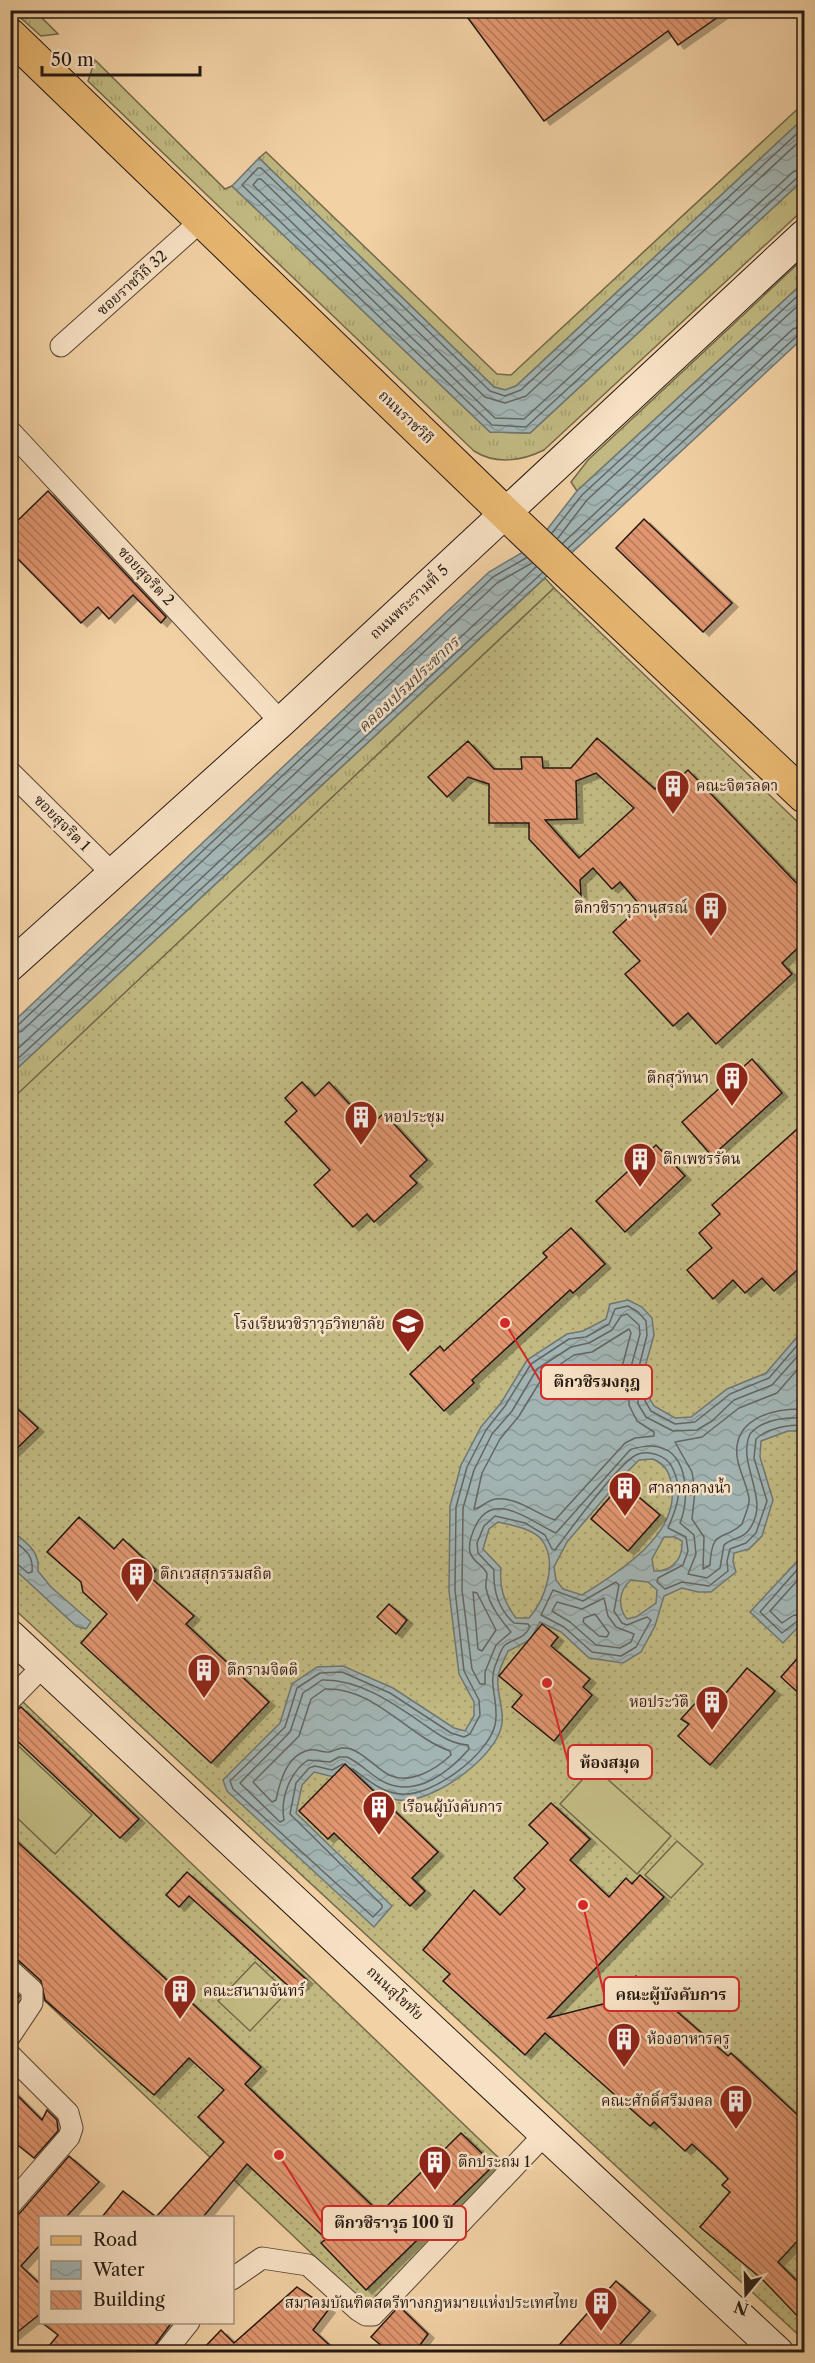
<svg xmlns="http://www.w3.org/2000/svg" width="815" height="2363" font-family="'Libre Caslon Text','Noto Serif Thai',serif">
<defs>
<pattern id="grass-tufts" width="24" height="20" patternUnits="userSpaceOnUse" patternTransform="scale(1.5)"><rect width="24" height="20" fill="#c1b981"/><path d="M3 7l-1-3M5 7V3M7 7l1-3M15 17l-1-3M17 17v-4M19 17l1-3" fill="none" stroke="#a69e6e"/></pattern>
<pattern id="garden-dots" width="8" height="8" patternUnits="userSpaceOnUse" patternTransform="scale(1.5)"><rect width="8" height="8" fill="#c1b981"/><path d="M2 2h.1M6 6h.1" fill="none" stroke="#a69e6e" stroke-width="1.8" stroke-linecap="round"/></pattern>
<pattern id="water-waves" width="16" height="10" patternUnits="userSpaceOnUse" patternTransform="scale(1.5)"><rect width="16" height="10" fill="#a2b4b3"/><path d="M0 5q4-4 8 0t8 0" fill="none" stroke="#8b9a99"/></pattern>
<pattern id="building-back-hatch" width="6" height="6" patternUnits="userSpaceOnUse" patternTransform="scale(1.5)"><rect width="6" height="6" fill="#e19670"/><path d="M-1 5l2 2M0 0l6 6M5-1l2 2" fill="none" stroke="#b6795b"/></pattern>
<filter id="shadow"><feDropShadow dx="6" dy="4" stdDeviation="0" flood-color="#0004"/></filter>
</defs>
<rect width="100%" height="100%" fill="#f2d1a4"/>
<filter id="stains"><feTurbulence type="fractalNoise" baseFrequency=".00333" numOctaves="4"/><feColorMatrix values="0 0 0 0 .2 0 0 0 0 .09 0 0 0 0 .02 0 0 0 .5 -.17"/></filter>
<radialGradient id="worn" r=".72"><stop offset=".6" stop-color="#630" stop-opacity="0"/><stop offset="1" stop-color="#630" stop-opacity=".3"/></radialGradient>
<g fill="url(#grass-tufts)" stroke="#72684a" stroke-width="1.5">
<path d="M 13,11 L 35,11 L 58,34 L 41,36 Z"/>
<path d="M 95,60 L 225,189 L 232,186 L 490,432 L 530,433 L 804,179 L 804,209 L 544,450 C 522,461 496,465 474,451 L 88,81 Z"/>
<path d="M 804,103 L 804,118 L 516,386 L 505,390 L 494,387 L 259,158 L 266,152 L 497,374 L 511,375 Z"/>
<path d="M 804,258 L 804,282 L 577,491 L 571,482 L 588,460 Z"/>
<path d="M 545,578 L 554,588 L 11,1101 L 11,1074 Z"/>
</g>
<g fill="url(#garden-dots)" stroke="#72684a" stroke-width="1.5">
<path d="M 554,588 L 804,828 L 804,2340 L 11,1606 L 10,1101 Z"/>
<path d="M 22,1701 L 502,2161 L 502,2167 L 370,2304 L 362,2301 L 44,2000 L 41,1989 L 11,1961 L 10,1710 Z"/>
</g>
<g fill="#c1b981" stroke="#72684a" stroke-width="1.5">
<path d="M 11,1739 L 92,1815 L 55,1854 L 11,1812 Z"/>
<path d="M 594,1767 L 671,1836 L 637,1874 L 560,1804 Z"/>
<path d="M 677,1841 L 703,1864 L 671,1898 L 645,1875 Z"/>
<path d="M 255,1962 L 287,1992 L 250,2031 L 218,2001 Z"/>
</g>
<g fill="url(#water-waves)" stroke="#707673" stroke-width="1.5" fill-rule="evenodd">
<path d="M 804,118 L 804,179 L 530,433 L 490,432 L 232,186 L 259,158 L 494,387 L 505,390 L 516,386 Z"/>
<path d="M 804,282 L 804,337 L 11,1074 L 11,1024 L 489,572 L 535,545 L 577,491 Z"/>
<path d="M 628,1300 L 642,1307 L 652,1318 L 654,1335 L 645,1367 L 652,1387 L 650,1399 L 654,1406 L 675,1418 L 691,1417 L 727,1389 L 766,1373 L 797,1337 L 804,1316 L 804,1431 L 788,1431 L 761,1441 L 760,1457 L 773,1500 L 762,1536 L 749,1549 L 734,1553 L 733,1562 L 736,1572 L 711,1592 L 698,1592 L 682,1588 L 664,1596 L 655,1626 L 641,1652 L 623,1663 L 589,1658 L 561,1632 L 540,1622 L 530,1640 L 508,1651 C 505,1659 499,1668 498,1677 C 496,1692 504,1708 502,1723 C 499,1756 431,1805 398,1800 C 377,1798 360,1782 343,1770 L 334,1777 L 314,1772 L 302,1785 L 296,1813 L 392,1906 L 374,1927 L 227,1791 L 223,1780 L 280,1723 L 292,1684 L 317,1667 L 343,1666 L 393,1688 L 454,1728 L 465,1731 L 474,1716 L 474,1702 L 459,1674 L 449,1591 L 450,1506 L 461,1465 L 481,1427 L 501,1403 L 527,1360 L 567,1334 L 583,1331 L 606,1319 L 610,1304 ZM 653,1459 C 667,1466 670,1473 672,1488 C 678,1536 617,1573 582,1595 L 563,1589 L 556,1580 L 554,1567 L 567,1542 L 625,1474 L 639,1460 ZM 498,1522 C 511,1525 531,1528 541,1539 C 559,1561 545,1600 529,1618 L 516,1618 C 504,1602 499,1588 501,1568 L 483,1549 L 489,1529 ZM 664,1537 L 675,1537 L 682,1541 C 683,1559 672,1572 654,1571 L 652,1559 ZM 631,1580 L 648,1582 L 657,1590 L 656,1603 L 636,1617 L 627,1619 C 617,1607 619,1590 631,1580 Z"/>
<path d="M 11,1530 C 26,1543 40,1550 38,1571 L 51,1587 L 91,1622 L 86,1629 L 76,1626 L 11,1566 Z"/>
<path d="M 802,1556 L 804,1558 L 804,1633 L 798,1627 L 783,1643 L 750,1612 Z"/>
</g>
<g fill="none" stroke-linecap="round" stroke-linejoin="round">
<g stroke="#636662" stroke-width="1.5">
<path d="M 804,127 L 521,390 L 505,396 L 490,391 L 261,168 L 258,168 L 242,185 L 492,425 L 526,427 L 798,177 L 804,175"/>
<path d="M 804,137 L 526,396 L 505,403 L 485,397 L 261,179 L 258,179 L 253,185 L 495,418 L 524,419 L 793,172 L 804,168"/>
<path d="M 552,533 L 582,495 L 804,290"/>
<path d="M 558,538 L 587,500 L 804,300"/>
<path d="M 563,543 L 793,329 L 804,325"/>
<path d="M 568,548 L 798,335 L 804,333"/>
<path d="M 10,1028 L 17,1026 L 493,577 L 526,558"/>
<path d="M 10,1035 L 22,1031 L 497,583 L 532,563"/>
<path d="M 10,1056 L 536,567"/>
<path d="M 10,1066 L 542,573"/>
<path d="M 629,1329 L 631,1333 L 622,1367 L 629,1388 L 629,1405 L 637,1421 L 654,1432 L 654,1436 L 635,1438 L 625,1443 L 555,1520 C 536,1514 518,1497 496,1499 C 487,1500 482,1508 474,1509 L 482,1473 L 500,1439 L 519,1416 L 544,1375 L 574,1355 L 592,1352 Z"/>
<path d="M 804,1349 L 772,1385 L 734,1400 L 712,1421 L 697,1430 L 673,1431 L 646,1417 L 638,1404 L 638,1388 L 631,1367 L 640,1334 L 639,1325 L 627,1314 L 621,1316 L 612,1330 L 589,1343 L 571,1347 L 537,1369 L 512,1411 L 492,1434 L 474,1470 L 463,1508 L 462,1590 L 472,1669 L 480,1684 L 485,1684 L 485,1672 L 496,1645 L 511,1632 C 501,1620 489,1605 486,1588 C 485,1584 487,1579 487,1574 C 485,1566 472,1562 470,1552 C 468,1543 472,1533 476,1525 C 494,1488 534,1524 556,1533 L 630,1450 C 636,1447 642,1447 648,1446 C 688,1444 691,1496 680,1523 L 694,1535 L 696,1554 L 688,1574 L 707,1578 L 720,1568 L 724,1545 C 731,1538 742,1539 748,1531 C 773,1500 736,1466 750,1434 C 763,1419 786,1417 804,1418"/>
<path d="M 804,1362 L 777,1393 L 739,1408 L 702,1437 L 675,1442 L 692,1472 L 695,1491 L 692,1519 L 704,1537 L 703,1569 L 710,1565 C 712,1526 724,1542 742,1524 C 744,1517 750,1506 749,1498 C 747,1486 741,1474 738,1462 C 729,1420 771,1408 804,1409"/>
<path d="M 10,1538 C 24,1549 34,1554 32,1572 L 28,1573 L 16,1563 L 10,1562"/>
<path d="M 804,1562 L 760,1612 L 782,1633 L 796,1622 L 804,1625"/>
<path d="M 804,1573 L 770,1611 L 782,1623 L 794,1615 L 804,1616"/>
<path d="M 616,1582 L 619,1585 L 614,1611 L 622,1623 L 627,1625 L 647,1617 L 651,1620 L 636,1647 L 621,1656 L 592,1652 L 564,1627 L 541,1615 L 553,1590 L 583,1601 Z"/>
<path d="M 473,1592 L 477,1593 L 496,1630 L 482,1651 L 478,1649 Z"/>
<path d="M 604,1598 L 608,1616 L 616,1627 L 634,1634 L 631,1642 L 620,1648 L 596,1645 L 570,1622 L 552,1611 L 557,1602 L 582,1609 Z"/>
<path d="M 595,1614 L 609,1633 L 607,1637 L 599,1636 L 583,1622 L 584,1618 Z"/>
<path d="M 322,1680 C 359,1679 393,1703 422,1723 C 436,1733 450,1744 468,1745 L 469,1749 C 450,1771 418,1797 386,1783 C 372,1777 361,1763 347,1757 L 339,1757 L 330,1762 L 308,1760 C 290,1772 280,1798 284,1820 L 280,1822 L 240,1783 L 290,1732 L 303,1693 Z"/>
<path d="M 325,1689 C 375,1687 407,1736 450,1751 L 451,1755 C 436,1769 411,1785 389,1775 C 376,1768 365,1754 351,1749 C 341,1746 337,1750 329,1752 C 323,1753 317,1749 310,1750 C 287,1754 280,1781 276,1800 L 272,1802 L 253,1782 L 299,1736 L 311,1699 Z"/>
<path d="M 343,1764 L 332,1770 L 315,1766 L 309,1768 L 296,1783 L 290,1814 L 382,1905 L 382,1908 L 373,1917 L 233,1789 L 230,1781 L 285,1727 L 297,1688 L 320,1673 L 342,1672 L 390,1693 L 451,1733 L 464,1737 L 470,1734 L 480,1715 L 479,1700 L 464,1671 L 455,1590 L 456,1507 L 467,1467 L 486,1430 L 505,1406 L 531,1364 L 569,1339 L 586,1337 L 609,1324 L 615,1309 L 628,1306 L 638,1312 L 646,1321 L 647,1335 L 639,1367 L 646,1387 L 645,1401 L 651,1411 L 675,1424 L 695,1422 L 730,1394 L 769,1378 L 801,1341 L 804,1333"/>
<path d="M 353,1769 C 368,1780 382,1793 401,1794 C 432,1797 488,1755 495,1725 C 500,1705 488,1685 495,1666 C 498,1660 500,1650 505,1645 C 515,1638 524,1639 530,1627 L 528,1624 L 514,1623 C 498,1609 493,1590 494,1570 L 478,1553 L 477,1543 L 484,1526 L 495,1516 L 525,1523 L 545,1535 L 552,1549 L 555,1550 C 569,1531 618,1464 636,1455 C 648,1449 667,1456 672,1467 C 684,1491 677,1507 668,1528 L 686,1537 L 688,1551 L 683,1565 L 658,1578 L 657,1582 L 665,1589 L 682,1582 L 709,1586 L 728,1571 L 727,1561 L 730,1549 L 746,1543 L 756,1533 L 767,1501 L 754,1458 L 756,1439 C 769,1427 788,1425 804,1425"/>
</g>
</g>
<g fill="url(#building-back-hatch)" stroke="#241812" stroke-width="1.5" fill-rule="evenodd" filter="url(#shadow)">
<path d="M 462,10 L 728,10 L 678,45 L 668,31 L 544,121 Z"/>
<path d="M 48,491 L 166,617 L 161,623 L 133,595 L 109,619 L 98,607 L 81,623 L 10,551 L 10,528 Z"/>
<path d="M 644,519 L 732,603 L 703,632 L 616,548 Z"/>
<path d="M 597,738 L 655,789 L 669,776 L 675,782 L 688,770 L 804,891 L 804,942 L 782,963 L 792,974 L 716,1044 L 688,1013 L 673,1026 L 625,974 L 640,961 L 613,932 L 641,906 L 620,882 L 612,889 L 593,868 L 580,880 L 581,895 L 529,839 L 529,823 L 489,823 L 489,784 L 468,777 L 447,797 L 428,777 L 468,741 L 494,769 L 522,769 L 521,757 L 542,757 L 543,768 L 571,768 ZM 596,773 L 634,808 L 579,858 L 545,820 L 577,819 L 576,781 Z"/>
<path d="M 752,1059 L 782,1093 L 712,1156 L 682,1122 Z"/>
<path d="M 302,1082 L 315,1096 L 329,1082 L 370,1126 L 384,1113 L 427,1160 L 410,1176 L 417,1183 L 374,1222 L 367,1214 L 353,1227 L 314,1185 L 330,1170 L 285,1122 L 297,1111 L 285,1098 Z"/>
<path d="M 804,1123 L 804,1264 L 774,1291 L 762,1278 L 745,1293 L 733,1280 L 713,1299 L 687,1270 L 712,1248 L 699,1233 L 720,1214 L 712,1205 Z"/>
<path d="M 656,1145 L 685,1176 L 625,1232 L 596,1201 Z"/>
<path d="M 571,1228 L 605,1264 L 573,1293 L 570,1290 L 472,1380 L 474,1383 L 444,1411 L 410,1374 L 440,1346 L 444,1351 L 547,1257 L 543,1253 Z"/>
<path d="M 10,1402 L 38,1428 L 10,1455 Z"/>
<path d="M 622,1483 L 660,1515 L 628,1551 L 591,1519 Z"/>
<path d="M 79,1517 L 114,1549 L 123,1539 L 156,1570 L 150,1577 L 194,1616 L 186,1624 L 269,1702 L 211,1763 L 81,1643 L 107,1614 L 83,1592 L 81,1582 L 47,1552 Z"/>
<path d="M 389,1604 L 407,1620 L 396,1634 L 377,1617 Z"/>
<path d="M 542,1624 L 558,1637 L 551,1646 L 590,1679 L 583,1687 L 592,1695 L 554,1741 L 512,1707 L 522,1695 L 499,1676 Z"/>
<path d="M 804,1651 L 804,1698 L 781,1677 Z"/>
<path d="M 747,1668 L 775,1691 L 710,1765 L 678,1736 L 689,1724 L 681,1719 L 700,1698 L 706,1704 L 720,1688 L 726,1693 Z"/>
<path d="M 21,1707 L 139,1819 L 120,1838 L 10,1734 L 10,1716 Z"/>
<path d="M 345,1764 L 438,1852 L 412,1878 L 425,1891 L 410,1906 L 334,1833 L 328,1839 L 299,1811 Z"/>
<path d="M 551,1803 L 590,1839 L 570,1860 L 609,1897 L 626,1878 L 632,1884 L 640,1875 L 664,1897 L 548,2018 L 611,2002 L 636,1976 L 728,2056 L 731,2053 L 804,2121 L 804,2234 L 778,2262 L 804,2288 L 804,2323 L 763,2280 L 700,2227 L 730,2192 L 722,2185 L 728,2179 L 720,2170 L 692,2144 L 685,2151 L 654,2122 L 650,2126 L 545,2033 L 525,2055 L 443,1981 L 450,1974 L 423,1950 L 474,1890 L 500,1915 L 525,1889 L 514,1878 L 548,1843 L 529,1825 Z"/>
<path d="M 10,1835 L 261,2067 L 245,2084 L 380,2213 L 461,2133 L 494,2165 L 366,2290 L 321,2243 L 326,2239 L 247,2164 L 203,2217 L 102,2217 L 123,2191 L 156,2217 L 224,2142 L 198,2117 L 224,2090 L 189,2058 L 154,2095 L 45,2000 L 41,1981 L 19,1961 L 10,1958 Z"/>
<path d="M 187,1872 L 307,1980 L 295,1992 L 189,1896 L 179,1907 L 166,1895 Z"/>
<path d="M 10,1988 L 19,1996 L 10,2012 Z"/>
<path d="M 10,2088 L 42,2120 L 47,2110 L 57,2120 L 58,2131 L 34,2158 L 10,2139 Z"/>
<path d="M 69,2156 L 99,2182 L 66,2217 L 40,2217 L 40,2245 L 21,2266 L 40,2284 L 40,2314 L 10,2338 L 10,2219 L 20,2213 Z"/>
<path d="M 616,2281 L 650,2311 L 613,2352 L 553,2352 Z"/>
<path d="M 297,2287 L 329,2309 L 313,2330 L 337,2352 L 200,2352 L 221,2330 L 234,2343 Z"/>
<path d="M 399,2306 L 428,2334 L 415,2352 L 389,2352 L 371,2337 Z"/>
<path d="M 41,2322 L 172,2322 L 150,2352 L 44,2352 L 58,2335 Z"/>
</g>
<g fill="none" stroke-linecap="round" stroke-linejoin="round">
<defs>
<g id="street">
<path d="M 61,346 L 202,220"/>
<path d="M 10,431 L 281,722"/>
<path d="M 10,772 L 113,874"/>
<path d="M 10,1700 L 43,1666"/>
<path d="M 10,1970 L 32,1990 L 32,2003 L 10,2036"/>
<path d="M 10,2055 L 68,2113 L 72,2128 L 69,2137 L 10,2205"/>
<path d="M 232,2279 L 262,2258 L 308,2265 L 358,2310 L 366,2315 L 373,2315 L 545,2134"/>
<path d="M 165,2352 L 189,2322"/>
</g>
<g id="secondary">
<path d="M 10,966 L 281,722 L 804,235"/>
<path d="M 10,1635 L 778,2352"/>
</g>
<path id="primary" d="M 10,35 L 505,513 L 804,796"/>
</defs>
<use href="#street" stroke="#584636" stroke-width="23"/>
<use href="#secondary" stroke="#241812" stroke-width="32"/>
<use href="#primary" stroke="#241812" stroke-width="35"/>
<use href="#street" stroke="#f7e1c4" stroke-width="21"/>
<use href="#secondary" stroke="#f7e1c4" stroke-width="30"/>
<use href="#primary" stroke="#e9b872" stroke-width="33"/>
</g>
<defs>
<symbol id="building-pin" viewBox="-11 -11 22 30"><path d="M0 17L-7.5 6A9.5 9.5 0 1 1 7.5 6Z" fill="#8f2418" stroke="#f7e1c4"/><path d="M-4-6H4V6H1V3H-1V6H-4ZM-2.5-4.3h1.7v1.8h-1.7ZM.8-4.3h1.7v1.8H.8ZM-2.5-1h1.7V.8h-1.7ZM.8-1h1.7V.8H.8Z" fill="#fff"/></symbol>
<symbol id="school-pin" viewBox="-11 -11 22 30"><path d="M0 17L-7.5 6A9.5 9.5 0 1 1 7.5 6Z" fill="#8f2418" stroke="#f7e1c4"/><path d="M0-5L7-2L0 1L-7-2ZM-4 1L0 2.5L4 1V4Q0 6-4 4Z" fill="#fff"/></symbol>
</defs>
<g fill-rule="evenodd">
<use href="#building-pin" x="654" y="767" width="38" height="52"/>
<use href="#building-pin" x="692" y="889" width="38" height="52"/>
<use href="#building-pin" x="713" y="1059" width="38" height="52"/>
<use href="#building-pin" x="342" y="1098" width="38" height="52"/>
<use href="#building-pin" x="621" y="1140" width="38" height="52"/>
<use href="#school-pin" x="389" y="1305" width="38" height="52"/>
<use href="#building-pin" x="606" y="1469" width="38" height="52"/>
<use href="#building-pin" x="118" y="1555" width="38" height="52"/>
<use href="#building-pin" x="185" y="1651" width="38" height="52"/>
<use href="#building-pin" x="693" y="1683" width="38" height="52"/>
<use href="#building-pin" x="360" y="1788" width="38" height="52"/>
<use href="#building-pin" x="161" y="1972" width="38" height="52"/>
<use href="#building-pin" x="605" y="2020" width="38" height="52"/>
<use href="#building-pin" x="717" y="2082" width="38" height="52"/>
<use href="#building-pin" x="416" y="2143" width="38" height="52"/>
<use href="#building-pin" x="582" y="2284" width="38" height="52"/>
</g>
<g text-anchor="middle" stroke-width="5" stroke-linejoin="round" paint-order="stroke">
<g font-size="15" fill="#241812" stroke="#f7e1c4">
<text transform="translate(132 283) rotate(-42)" y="5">ซอยราชวิถี 32</text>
<text transform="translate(406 417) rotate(44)" y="5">ถนนราชวิถี</text>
<text transform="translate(146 576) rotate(47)" y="5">ซอยสุจริต 2</text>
<text transform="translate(409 602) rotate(-43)" y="5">ถนนพระรามที่ 5</text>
<text transform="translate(62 823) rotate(45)" y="5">ซอยสุจริต 1</text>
<text transform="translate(395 1993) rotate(43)" y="5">ถนนสุโขทัย</text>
</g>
<g font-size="15" fill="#241812" stroke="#f7e1c4" text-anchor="start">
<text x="696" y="791">คณะจิตรลดา</text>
<text x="688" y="913" text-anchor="end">ตึกวชิราวุธานุสรณ์</text>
<text x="709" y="1083" text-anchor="end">ตึกสุวัทนา</text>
<text x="384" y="1122">หอประชุม</text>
<text x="663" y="1164">ตึกเพชรรัตน</text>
<text x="385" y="1329" text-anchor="end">โรงเรียนวชิราวุธวิทยาลัย</text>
<text x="648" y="1493">ศาลากลางน้ำ</text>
<text x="160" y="1579">ตึกเวสสุกรรมสถิต</text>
<text x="227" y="1675">ตึกรามจิตติ</text>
<text x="689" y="1707" text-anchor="end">หอประวัติ</text>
<text x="402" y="1812">เรือนผู้บังคับการ</text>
<text x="203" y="1996">คณะสนามจันทร์</text>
<text x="647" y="2044">ห้องอาหารครู</text>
<text x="713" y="2106" text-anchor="end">คณะศักดิ์ศรีมงคล</text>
<text x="458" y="2167">ตึกประถม 1</text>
<text x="578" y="2308" text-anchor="end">สมาคมบัณฑิตสตรีทางกฎหมายแห่งประเทศไทย</text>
</g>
<g font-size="16" font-style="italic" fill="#4a4742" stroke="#f7e1c4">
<text transform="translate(408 684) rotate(-43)" y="6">คลองเปรมประชากร</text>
</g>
</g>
<path fill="none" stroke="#d62828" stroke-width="2" d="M505 1323L541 1382M547 1683L568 1762M583 1905L604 1994M279 2155L322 2223"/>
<g fill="#d62828" stroke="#f7e1c4" stroke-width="2">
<circle cx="505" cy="1323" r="6"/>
<circle cx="547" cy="1683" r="6"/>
<circle cx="583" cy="1905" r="6"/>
<circle cx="279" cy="2155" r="6"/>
</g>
<g fill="#f7e1c4" stroke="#d62828" stroke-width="2">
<rect x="541" y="1365" width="111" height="34" rx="6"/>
<rect x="568" y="1745" width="84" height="34" rx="6"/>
<rect x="604" y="1977" width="135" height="34" rx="6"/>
<rect x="322" y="2206" width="144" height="34" rx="6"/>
</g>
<g font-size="16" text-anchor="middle" font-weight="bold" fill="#241812">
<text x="597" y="1387">ตึกวชิรมงกุฎ</text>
<text x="610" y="1768">ห้องสมุด</text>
<text x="671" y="2000">คณะผู้บังคับการ</text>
<text x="394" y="2228">ตึกวชิราวุธ 100 ปี</text>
</g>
<rect width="815" height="2363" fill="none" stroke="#f2d1a4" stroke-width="36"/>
<rect x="12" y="12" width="791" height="2339" fill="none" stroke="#241812" stroke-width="3"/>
<rect x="18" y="18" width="779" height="2327" fill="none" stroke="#241812" stroke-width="1.5"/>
<rect x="39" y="2216" width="195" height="108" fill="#f7e1c4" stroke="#a3917d" stroke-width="1.5"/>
<rect x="51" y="2236" width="30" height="9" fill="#e9b872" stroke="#a3917d" stroke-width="1.5"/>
<text x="93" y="2246" font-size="18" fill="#241812">Road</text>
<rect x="51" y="2261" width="30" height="18" fill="url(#water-waves)" stroke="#a3917d" stroke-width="1.5"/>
<text x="93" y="2276" font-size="18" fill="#241812">Water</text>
<rect x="51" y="2291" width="30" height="18" fill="url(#building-back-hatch)" stroke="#a3917d" stroke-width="1.5"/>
<text x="93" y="2306" font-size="18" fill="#241812">Building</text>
<g transform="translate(746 2294) rotate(199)" stroke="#f7e1c4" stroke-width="4.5" paint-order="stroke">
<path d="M0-4.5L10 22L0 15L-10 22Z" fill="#241812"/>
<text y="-9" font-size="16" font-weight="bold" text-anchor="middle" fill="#241812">N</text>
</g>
<path d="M42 66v9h158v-9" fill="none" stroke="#241812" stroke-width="3"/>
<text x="51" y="66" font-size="18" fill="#241812" stroke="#f7e1c4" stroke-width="4.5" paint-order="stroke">50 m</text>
<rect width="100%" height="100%" filter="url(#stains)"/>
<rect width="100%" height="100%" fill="url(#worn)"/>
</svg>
